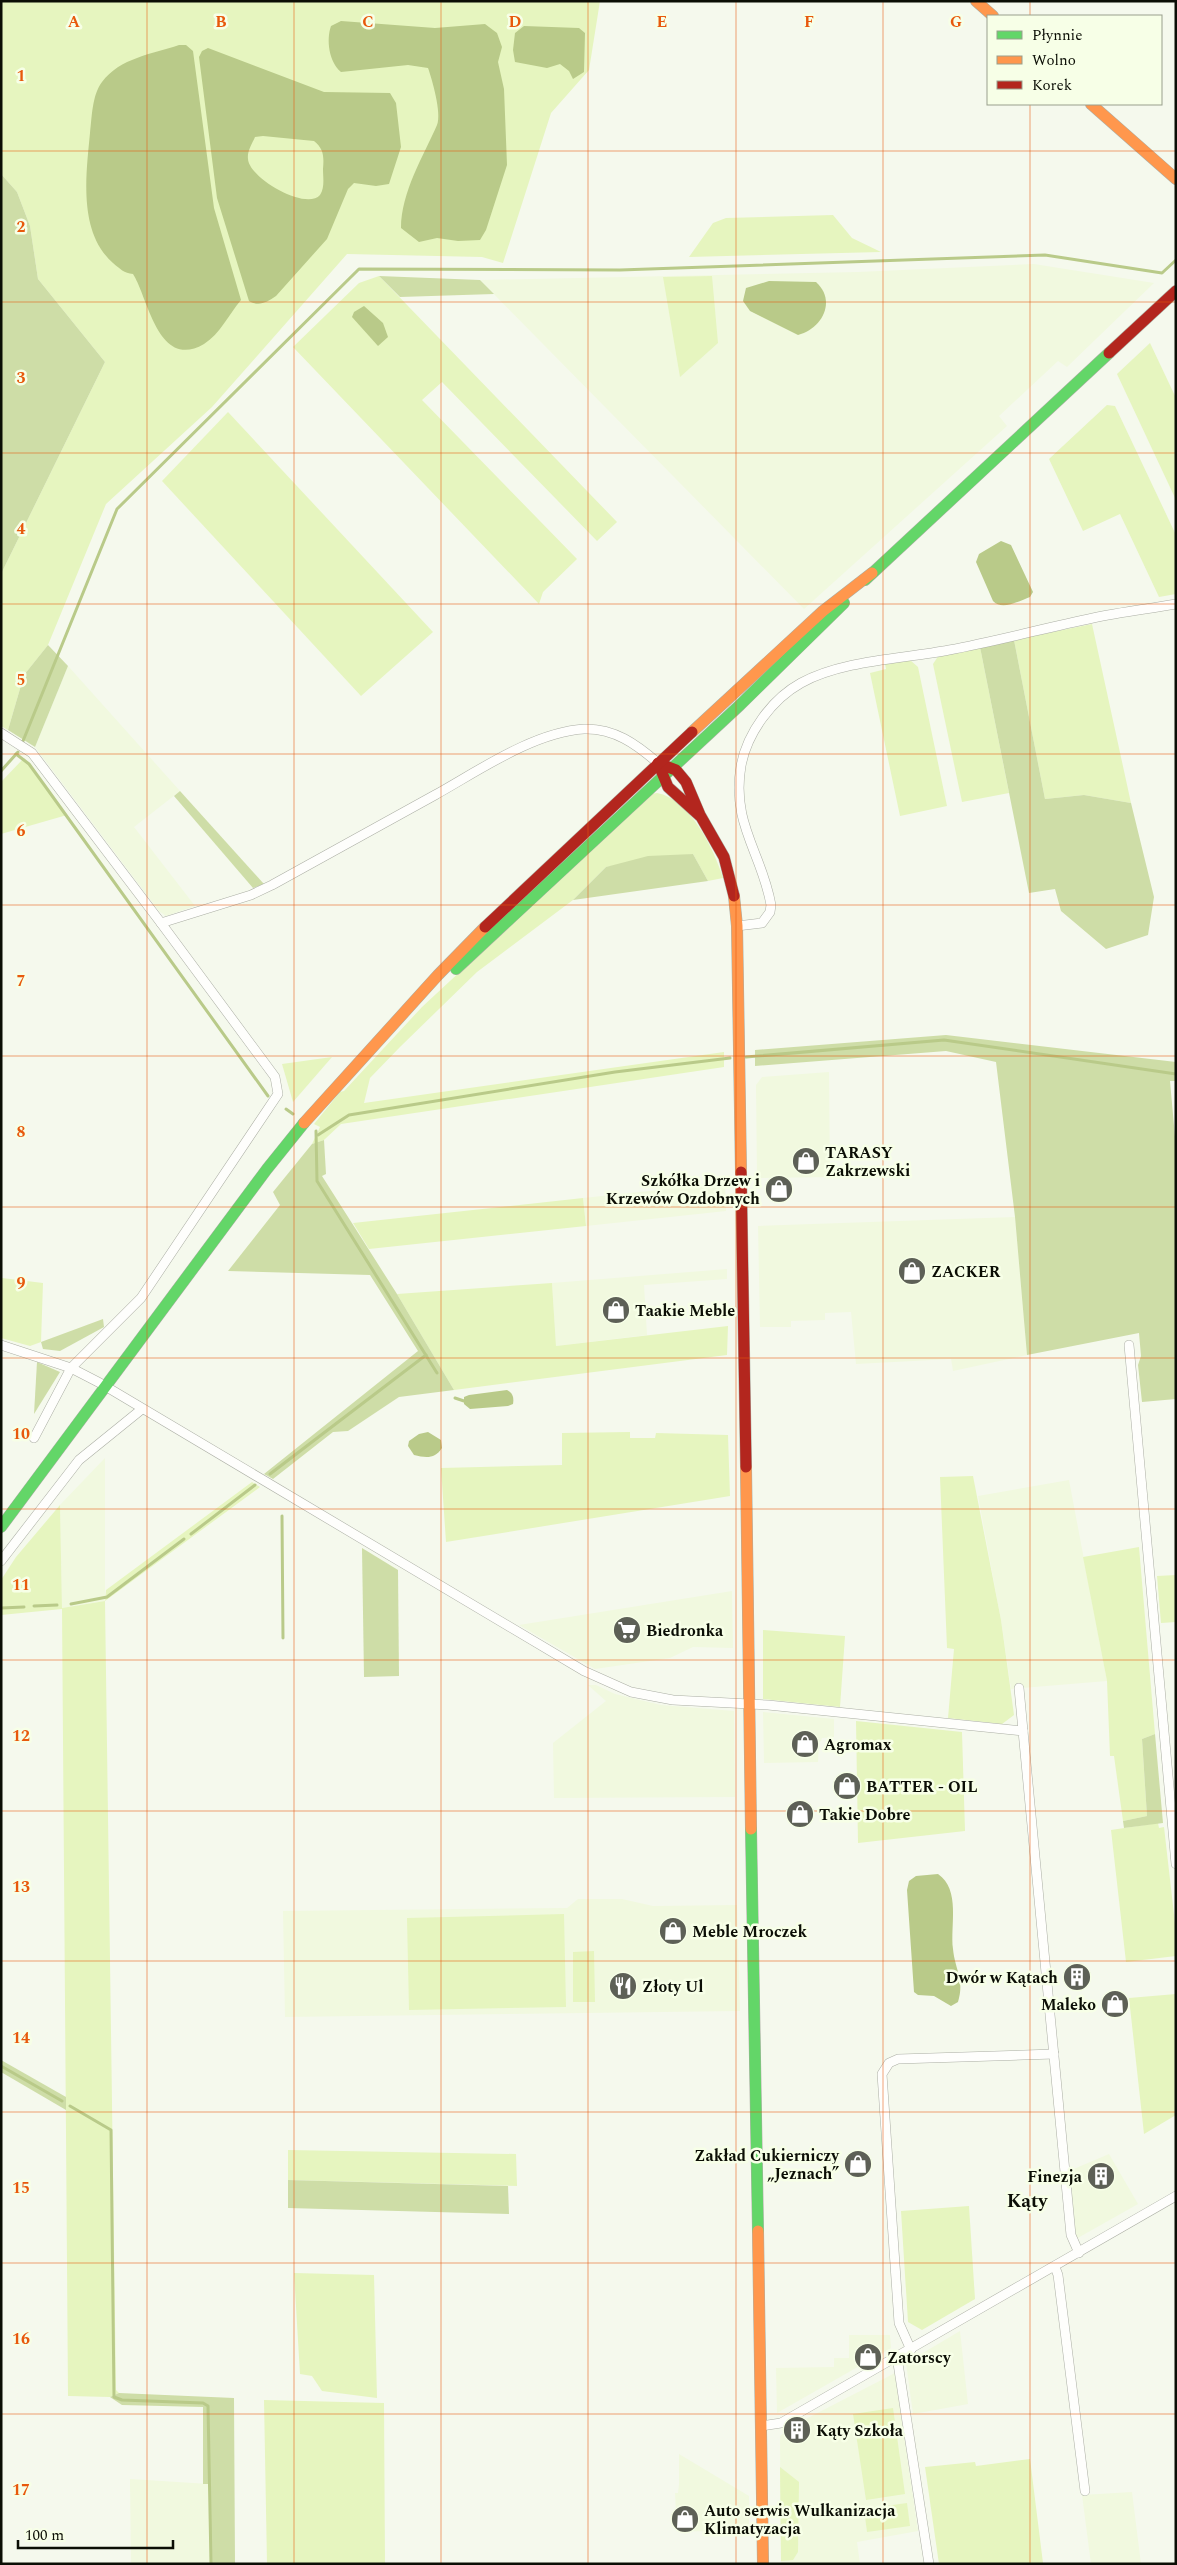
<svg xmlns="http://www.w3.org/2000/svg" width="1177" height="2565" font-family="Spectral,serif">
<rect width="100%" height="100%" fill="#f5f9ed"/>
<g fill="#f1f9df">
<path d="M 1034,264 L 1154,283 L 1067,367 L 1058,361 L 999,416 L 1007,426 L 804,609 L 480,280 L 858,272 Z"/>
<path d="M 68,666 L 180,791 L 134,827 L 195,906 L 166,916 L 159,911 L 35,747 Z"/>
<path d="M 829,1072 L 830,1177 L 757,1178 L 756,1085 L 762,1077 Z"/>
<path d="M 725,1183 L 726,1211 L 586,1226 L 583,1198 Z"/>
<path d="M 1015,1217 L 1027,1355 L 953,1371 L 951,1359 L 856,1364 L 851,1312 L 825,1313 L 825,1320 L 791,1321 L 791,1327 L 760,1327 L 758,1226 Z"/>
<path d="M 727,1269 L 727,1279 L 644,1285 L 647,1335 L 556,1346 L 552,1283 Z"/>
<path d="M 105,1458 L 105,1601 L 62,1608 L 60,1505 Z"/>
<path d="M 1069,1480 L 1107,1681 L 1011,1689 L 1001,1620 L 978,1496 Z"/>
<path d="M 732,1591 L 733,1648 L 693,1647 L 670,1658 L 595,1669 L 519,1625 Z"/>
<path d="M 588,1685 L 596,1685 L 615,1694 L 661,1705 L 734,1711 L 735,1797 L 554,1798 L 553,1743 L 606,1701 Z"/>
<path d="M 763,1712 L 834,1719 L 834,1737 L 822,1738 L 821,1741 L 819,1742 L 818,1762 L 764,1763 Z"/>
<path d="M 578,1899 L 622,1899 L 653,1906 L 737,1905 L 740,2011 L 285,2017 L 283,1911 L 567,1908 Z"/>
<path d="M 1109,2154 L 1138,2204 L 1076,2239 L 1069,2171 Z"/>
<path d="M 960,2331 L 968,2404 L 913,2414 L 906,2363 Z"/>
<path d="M 849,2335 L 890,2335 L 891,2348 L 777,2413 L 776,2368 L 834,2367 L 834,2358 L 849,2358 Z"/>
<path d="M 895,2373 L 918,2531 L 857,2542 L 860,2564 L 781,2564 L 780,2436 L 798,2423 Z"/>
<path d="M 679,2454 L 749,2496 L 749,2532 L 677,2531 L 675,2493 L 678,2493 L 679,2484 Z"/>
<path d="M 130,2479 L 209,2484 L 211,2564 L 131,2564 Z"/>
<path d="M 1132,2492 L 1141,2564 L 1091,2564 L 1082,2495 Z"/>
</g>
<g fill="#e6f5bf">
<path d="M 1,1 L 600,1 L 589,70 L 551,113 L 503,263 L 482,257 L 347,254 L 212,407 L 106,504 L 48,645 L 24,675 L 8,730 L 1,726 L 1,574 L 105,362 L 38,279 L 30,226 L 17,192 L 1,174 Z"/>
<path d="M 833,215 L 852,238 L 881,252 L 689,257 L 713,223 L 726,218 Z"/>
<path d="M 379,276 L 617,522 L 597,541 L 442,382 L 422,400 L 577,559 L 543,592 L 539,604 L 293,347 L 359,283 Z"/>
<path d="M 712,276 L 718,343 L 680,377 L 663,277 Z"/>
<path d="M 1150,343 L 1176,398 L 1176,500 L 1117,374 Z"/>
<path d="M 1107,405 L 1115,406 L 1176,535 L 1176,594 L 1159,597 L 1120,514 L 1083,531 L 1049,459 Z"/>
<path d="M 228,412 L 433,632 L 361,696 L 162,481 Z"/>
<path d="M 1092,624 L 1131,803 L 1084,795 L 1045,799 L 1014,640 Z"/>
<path d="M 980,647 L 1009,793 L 962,802 L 933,664 L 939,655 Z"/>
<path d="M 910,660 L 918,667 L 947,806 L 900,816 L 870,673 L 886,669 L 885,664 Z"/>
<path d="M 24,758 L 67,815 L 1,834 L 1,782 Z"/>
<path d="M 657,793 C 690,799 714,849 723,878 L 708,881 L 693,854 L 606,867 L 573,900 L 477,972 L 400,1047 L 370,1078 L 364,1103 L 724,1052 L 724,1067 L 341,1124 L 324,1140 L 312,1144 L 320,1127 L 314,1124 L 340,1092 L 344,1091 L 422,1007 L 651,794 Z"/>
<path d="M 332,1057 L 293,1102 L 282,1064 Z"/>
<path d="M 583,1198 L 586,1226 L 369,1249 L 353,1223 Z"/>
<path d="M 1,1270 L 2,1278 L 43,1283 L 41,1342 L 30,1346 L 1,1338 Z"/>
<path d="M 552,1283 L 556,1346 L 728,1326 L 727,1355 L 454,1390 L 397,1294 Z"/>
<path d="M 630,1432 L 630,1438 L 655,1438 L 656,1433 L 728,1435 L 730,1496 L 446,1542 L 441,1468 L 562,1465 L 562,1433 Z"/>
<path d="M 973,1476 L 1001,1620 L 1014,1715 L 1002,1724 L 948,1718 L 954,1649 L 947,1648 L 940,1477 Z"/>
<path d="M 252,1482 L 260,1487 L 105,1601 L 116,2390 L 119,2393 L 110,2397 L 68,2396 L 62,1609 L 1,1615 L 1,1580 L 16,1557 L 60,1505 L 62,1608 L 105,1601 L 106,1590 Z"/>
<path d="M 1139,1547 L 1155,1734 L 1142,1739 L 1147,1816 L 1123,1821 L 1114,1756 L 1110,1756 L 1107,1681 L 1083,1557 Z"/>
<path d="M 1176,1575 L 1176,1622 L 1161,1623 L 1157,1576 Z"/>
<path d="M 763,1630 L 845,1636 L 840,1707 L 763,1699 Z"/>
<path d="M 856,1721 L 962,1732 L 965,1831 L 858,1843 Z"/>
<path d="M 1158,1823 L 1159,1828 L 1164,1827 L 1176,1932 L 1176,1956 L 1126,1962 L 1111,1830 Z"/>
<path d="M 564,1914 L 566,2007 L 409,2010 L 407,1918 Z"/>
<path d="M 594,1951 L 595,2002 L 573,2002 L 573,1952 Z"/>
<path d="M 1176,1994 L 1176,2115 L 1144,2134 L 1129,1998 Z"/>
<path d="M 288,2150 L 516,2154 L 517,2186 L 288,2180 Z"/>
<path d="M 969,2206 L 975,2299 L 922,2330 L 908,2322 L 901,2211 Z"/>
<path d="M 294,2273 L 374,2275 L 377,2398 L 322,2391 L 312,2376 L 300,2374 Z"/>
<path d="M 264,2400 L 384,2403 L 385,2564 L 267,2564 Z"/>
<path d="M 893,2408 L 905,2494 L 866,2500 L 853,2414 Z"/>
<path d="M 1030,2459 L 1043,2563 L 939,2564 L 925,2467 L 975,2462 L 976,2466 Z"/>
<path d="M 780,2467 L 799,2482 L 798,2552 L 793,2560 L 781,2561 Z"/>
<path d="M 907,2503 L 910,2526 L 867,2532 L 864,2509 Z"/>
</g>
<g fill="#cedda7">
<path d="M 1,174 L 17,192 L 30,226 L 38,279 L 105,362 L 1,574 Z"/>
<path d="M 379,276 L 480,280 L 494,294 L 400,297 Z"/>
<path d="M 1014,640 L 1045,799 L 1084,795 L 1131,803 L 1154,897 L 1148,935 L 1106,949 L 1061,911 L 1055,889 L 1029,893 L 980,647 Z"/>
<path d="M 48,645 L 68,666 L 35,747 L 8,730 L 24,675 Z"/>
<path d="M 180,791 L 264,884 L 253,888 L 174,796 Z"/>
<path d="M 693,854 L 708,881 L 573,900 L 606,867 L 648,856 Z"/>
<path d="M 946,1035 L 1176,1062 L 1176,1081 L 1170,1081 L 1176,1148 L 1176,1399 L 1142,1402 L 1138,1365 L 1141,1356 L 1139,1333 L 1027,1355 L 1015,1217 L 996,1062 L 946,1051 L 755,1066 L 755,1050 Z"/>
<path d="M 324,1140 L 326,1174 L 322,1176 L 397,1294 L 454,1390 L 399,1397 L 348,1431 L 333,1432 L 273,1479 L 264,1474 L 418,1351 L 370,1275 L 228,1271 L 280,1205 L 273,1192 L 312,1144 Z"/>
<path d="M 103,1319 L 104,1327 L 60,1351 L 43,1349 L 41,1342 Z"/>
<path d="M 37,1362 L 60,1372 L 34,1414 Z"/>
<path d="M 362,1548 L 398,1570 L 399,1676 L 364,1677 Z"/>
<path d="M 1155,1734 L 1163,1823 L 1124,1828 L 1123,1821 L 1147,1816 L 1142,1739 Z"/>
<path d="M 1,2060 L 66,2097 L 66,2110 L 1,2072 Z"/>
<path d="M 288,2180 L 508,2186 L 509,2214 L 288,2208 Z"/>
<path d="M 119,2393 L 234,2398 L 235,2564 L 211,2564 L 209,2484 L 203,2484 L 203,2407 L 122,2405 L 110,2397 Z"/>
</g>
<g fill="#b9ca89" fill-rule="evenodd">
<path d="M 341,21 L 435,28 L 485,24 L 497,33 L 502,47 L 498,62 L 504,89 L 507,165 L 486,230 L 480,240 L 458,241 L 437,238 L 419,242 L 401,228 C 401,192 424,155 437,125 C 442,114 432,79 428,68 L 408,65 L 341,72 C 329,62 326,40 331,26 Z"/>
<path d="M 524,26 L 579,28 L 585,33 L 584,72 L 573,79 L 569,71 L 560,64 L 547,68 L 515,62 L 513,50 L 515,33 Z"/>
<path d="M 179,45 L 186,45 L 193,51 L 214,208 L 241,300 C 229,314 220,334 204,344 C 158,371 148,297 133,274 C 124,273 120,269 113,263 C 78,232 86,175 90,133 C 92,117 92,95 102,82 C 120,58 152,54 179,45 Z"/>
<path d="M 208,48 L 324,92 L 390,93 L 396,103 L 401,147 L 389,184 L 376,186 L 354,183 L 348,189 L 327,239 L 276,296 C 267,302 259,307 249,301 L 217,198 L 199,57 L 202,51 ZM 263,136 L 314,141 C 324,149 324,157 323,169 C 323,177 325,188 320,195 C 306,211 249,178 248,159 C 247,151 252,144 255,137 Z"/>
<path d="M 769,281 L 816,282 C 837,301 822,329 798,335 L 750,311 L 743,301 L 746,288 Z"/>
<path d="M 364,306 L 383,323 L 388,337 L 378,346 L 352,317 L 354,312 Z"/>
<path d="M 1001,541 L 1011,545 L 1033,592 L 1030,597 C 1019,601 1002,611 993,601 L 976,562 L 979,554 Z"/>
<path d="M 507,1390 C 513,1393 514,1398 513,1404 L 508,1406 L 470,1409 L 464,1404 L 464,1397 L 469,1395 Z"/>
<path d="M 428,1432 L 441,1440 L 442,1448 C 435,1459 426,1458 414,1455 L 408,1446 L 409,1441 L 419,1434 Z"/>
<path d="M 938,1874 C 961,1890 950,1925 953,1949 C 955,1970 965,1980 958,2002 L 951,2006 L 934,1996 L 918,1995 L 914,1992 L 907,1890 L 909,1881 L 916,1876 Z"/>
</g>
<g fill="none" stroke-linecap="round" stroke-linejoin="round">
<g stroke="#b9ca89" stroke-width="3">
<path d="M 23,741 L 117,509 L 359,269 L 620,270 L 1045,255 L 1162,273 L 1176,260"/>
<path d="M 16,754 L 29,764 L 45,786 L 268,1096"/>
<path d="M 1,771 L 18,752"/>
<path d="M 746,1057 L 944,1040 L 1176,1074"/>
<path d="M 286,1109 L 293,1114"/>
<path d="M 316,1131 L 317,1181 L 437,1373"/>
<path d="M 318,1135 L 349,1115 L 615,1072 L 730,1058"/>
<path d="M 455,1398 L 464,1401"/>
<path d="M 270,1474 L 426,1355"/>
<path d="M 282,1516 L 283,1638"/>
<path d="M 191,1534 L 255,1485"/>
<path d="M 71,1604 L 107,1597 L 184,1539"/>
<path d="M 34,1606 L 57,1605"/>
<path d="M 1,1608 L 24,1607"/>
<path d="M 1,2066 L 62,2101"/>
<path d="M 70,2106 L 111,2130 L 114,2397 L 122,2400 L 203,2403 L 208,2406 L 211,2564"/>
</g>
<defs>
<g id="street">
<path d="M 1,733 L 32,753 L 161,923"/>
<path d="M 737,926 L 762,923 L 770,912 L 771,905 C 762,853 731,824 741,766 C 747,733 772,699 801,683 C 843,660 903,659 949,650 C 997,641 1045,628 1093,618 C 1121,612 1148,609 1176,604"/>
<path d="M 1,1345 L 71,1368 L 100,1383 L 584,1671 L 631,1692 L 673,1700 L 768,1705 L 1023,1731 L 1071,2235 L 1079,2253"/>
<path d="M 1129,1345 L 1176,1864"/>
<path d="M 34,1438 L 71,1368 L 141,1298 L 278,1094 L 275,1077 L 161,923 L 251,895 L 272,885 C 327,855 381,825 435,795 C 478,771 534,732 584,729 C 614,728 636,744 658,763"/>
<path d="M 1,1561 L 79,1460 L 142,1409"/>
<path d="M 1019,1688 L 1023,1731"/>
<path d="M 1055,2267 L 1058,2275 L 1085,2491"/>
<path d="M 911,2350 L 899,2323 L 882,2074 L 889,2063 L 898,2059 L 1054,2054"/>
<path d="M 897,2357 L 929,2564"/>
<path d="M 761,2426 L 781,2423 L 1176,2196"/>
</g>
<g id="fast">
<path d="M 865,580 L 1109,353"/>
<path d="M 456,969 L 740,705 L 844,603"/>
<path d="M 1,1527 L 267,1169 L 304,1123"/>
<path d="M 751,1829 L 758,2231"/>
</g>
<g id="slow">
<path d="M 976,1 L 993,16"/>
<path d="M 1091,104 L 1176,179"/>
<path d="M 692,732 L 823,611 L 872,573"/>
<path d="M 734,896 L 737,926 L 741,1172"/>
<path d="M 304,1123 L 438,975 L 485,927"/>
<path d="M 746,1467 L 751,1829"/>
<path d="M 758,2231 L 763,2564"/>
</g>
<g id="jam">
<path d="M 1109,353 L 1176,291"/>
<path d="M 700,816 L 668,787 L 658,763 L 676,770 L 686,782 L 700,815 L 724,857 L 734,896"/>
<path d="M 485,927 L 692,732"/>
<path d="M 741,1172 L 746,1467"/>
</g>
</defs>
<use href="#street" stroke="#abaea4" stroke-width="10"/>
<use href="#fast" stroke="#abaea4" stroke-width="12"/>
<use href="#slow" stroke="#abaea4" stroke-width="12"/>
<use href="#jam" stroke="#abaea4" stroke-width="12"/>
<use href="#street" stroke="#fefefc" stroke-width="9"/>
<use href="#fast" stroke="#63d668" stroke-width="11"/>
<use href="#slow" stroke="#ff974d" stroke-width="11"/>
<use href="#jam" stroke="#b3261e" stroke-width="11"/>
</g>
<path fill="none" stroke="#e8590c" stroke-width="1" stroke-opacity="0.55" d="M 147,1 L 147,2564M 294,1 L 294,2564M 441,1 L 441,2564M 588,1 L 588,2564M 736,1 L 736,2564M 883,1 L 883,2564M 1030,1 L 1030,16M 1030,104 L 1030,2564M 1,151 L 1176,151M 1,302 L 1176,302M 1,453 L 1176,453M 1,604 L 1176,604M 1,754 L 1176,754M 1,905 L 1176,905M 1,1056 L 1176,1056M 1,1207 L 1176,1207M 1,1358 L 1176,1358M 1,1509 L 1176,1509M 1,1660 L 1176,1660M 1,1811 L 1176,1811M 1,1961 L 1176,1961M 1,2112 L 1176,2112M 1,2263 L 1176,2263M 1,2414 L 1176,2414"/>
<defs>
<symbol id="shop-disc" viewBox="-11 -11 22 22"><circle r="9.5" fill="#5d6056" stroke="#f7ffe7"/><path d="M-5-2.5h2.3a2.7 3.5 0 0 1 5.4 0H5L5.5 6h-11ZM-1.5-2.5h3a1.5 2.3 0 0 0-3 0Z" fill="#fff"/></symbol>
<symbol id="supermarket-disc" viewBox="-11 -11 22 22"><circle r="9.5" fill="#5d6056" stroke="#f7ffe7"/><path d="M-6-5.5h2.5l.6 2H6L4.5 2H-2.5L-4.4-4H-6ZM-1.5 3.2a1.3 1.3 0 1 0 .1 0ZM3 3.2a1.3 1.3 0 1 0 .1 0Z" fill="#fff"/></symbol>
<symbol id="building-disc" viewBox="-11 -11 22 22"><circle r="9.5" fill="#5d6056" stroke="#f7ffe7"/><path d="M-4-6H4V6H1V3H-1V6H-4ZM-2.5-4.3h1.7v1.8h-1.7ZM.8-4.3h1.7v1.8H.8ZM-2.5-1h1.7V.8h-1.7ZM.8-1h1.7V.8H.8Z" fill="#fff"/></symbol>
<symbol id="restaurant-disc" viewBox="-11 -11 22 22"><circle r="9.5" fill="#5d6056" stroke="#f7ffe7"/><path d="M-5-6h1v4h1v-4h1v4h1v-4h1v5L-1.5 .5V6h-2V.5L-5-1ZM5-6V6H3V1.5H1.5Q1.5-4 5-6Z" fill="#fff"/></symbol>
</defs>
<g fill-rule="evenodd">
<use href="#shop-disc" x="790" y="1145" width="32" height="32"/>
<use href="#shop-disc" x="763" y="1173" width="32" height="32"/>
<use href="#shop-disc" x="896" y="1255" width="32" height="32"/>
<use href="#shop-disc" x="600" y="1294" width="32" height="32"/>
<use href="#supermarket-disc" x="611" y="1614" width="32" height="32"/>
<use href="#shop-disc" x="789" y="1728" width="32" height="32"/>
<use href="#shop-disc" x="831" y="1770" width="32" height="32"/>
<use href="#shop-disc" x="784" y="1798" width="32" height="32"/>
<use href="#shop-disc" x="657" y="1915" width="32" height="32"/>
<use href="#building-disc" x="1061" y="1961" width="32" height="32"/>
<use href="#restaurant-disc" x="607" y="1970" width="32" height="32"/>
<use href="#shop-disc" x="1099" y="1988" width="32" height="32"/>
<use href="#shop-disc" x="842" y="2148" width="32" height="32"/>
<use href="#building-disc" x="1085" y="2160" width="32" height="32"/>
<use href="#shop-disc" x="852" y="2341" width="32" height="32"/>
<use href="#building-disc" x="781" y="2414" width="32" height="32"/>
<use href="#shop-disc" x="669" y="2503" width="32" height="32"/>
</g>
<g text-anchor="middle" stroke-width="5" stroke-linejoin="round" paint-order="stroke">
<g font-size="16" font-weight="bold" fill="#0b0e05" stroke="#f7ffe7" text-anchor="start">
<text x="825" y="1158">TARASY<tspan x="825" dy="18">Zakrzewski</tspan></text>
<text x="760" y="1186" text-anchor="end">Szkółka Drzew i<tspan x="760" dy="18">Krzewów Ozdobnych</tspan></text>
<text x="931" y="1277">ZACKER</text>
<text x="635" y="1316">Taakie Meble</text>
<text x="646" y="1636">Biedronka</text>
<text x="824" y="1750">Agromax</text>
<text x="866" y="1792">BATTER - OIL</text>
<text x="819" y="1820">Takie Dobre</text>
<text x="692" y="1937">Meble Mroczek</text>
<text x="1058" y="1983" text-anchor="end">Dwór w Kątach</text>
<text x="642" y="1992">Złoty Ul</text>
<text x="1096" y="2010" text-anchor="end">Maleko</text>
<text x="839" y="2161" text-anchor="end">Zakład Cukierniczy<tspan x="839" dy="18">„Jeznach”</tspan></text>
<text x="1082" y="2182" text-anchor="end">Finezja</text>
<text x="887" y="2363">Zatorscy</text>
<text x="816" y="2436">Kąty Szkoła</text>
<text x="704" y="2516">Auto serwis Wulkanizacja<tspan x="704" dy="18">Klimatyzacja</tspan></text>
</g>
<g font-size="19" font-weight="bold" fill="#0b0e05" stroke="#f7ffe7">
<text x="1027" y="2207">Kąty</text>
</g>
</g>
<g font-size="16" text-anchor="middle" font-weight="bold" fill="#e8590c" stroke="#f7ffe7" stroke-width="5" stroke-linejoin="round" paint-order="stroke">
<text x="74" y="27">A</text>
<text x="221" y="27">B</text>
<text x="368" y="27">C</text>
<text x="515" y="27">D</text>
<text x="662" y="27">E</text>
<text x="809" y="27">F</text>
<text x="956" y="27">G</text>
<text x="21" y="81">1</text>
<text x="21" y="232">2</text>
<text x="21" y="383">3</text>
<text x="21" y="534">4</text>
<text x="21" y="685">5</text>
<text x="21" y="836">6</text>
<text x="21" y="986">7</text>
<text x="21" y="1137">8</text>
<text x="21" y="1288">9</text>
<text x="21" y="1439">10</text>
<text x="21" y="1590">11</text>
<text x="21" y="1741">12</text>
<text x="21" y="1892">13</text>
<text x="21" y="2043">14</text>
<text x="21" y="2193">15</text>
<text x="21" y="2344">16</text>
<text x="21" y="2495">17</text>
</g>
<rect width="1177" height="2565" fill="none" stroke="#0b0e05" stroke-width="5"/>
<rect x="987" y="15" width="175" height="90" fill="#f7ffe7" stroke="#999f8d"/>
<rect x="997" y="31" width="25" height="8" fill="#63d668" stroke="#999f8d"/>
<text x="1032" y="40" font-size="15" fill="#0b0e05">Płynnie</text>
<rect x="997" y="56" width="25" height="8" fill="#ff974d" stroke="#999f8d"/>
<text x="1032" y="65" font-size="15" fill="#0b0e05">Wolno</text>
<rect x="997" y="81" width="25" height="8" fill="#b3261e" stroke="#999f8d"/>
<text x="1032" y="90" font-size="15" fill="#0b0e05">Korek</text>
<path d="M18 2540v8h155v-8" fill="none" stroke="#0b0e05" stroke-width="2.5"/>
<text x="25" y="2540" font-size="15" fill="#0b0e05" stroke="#f7ffe7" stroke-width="4" paint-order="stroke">100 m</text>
</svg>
